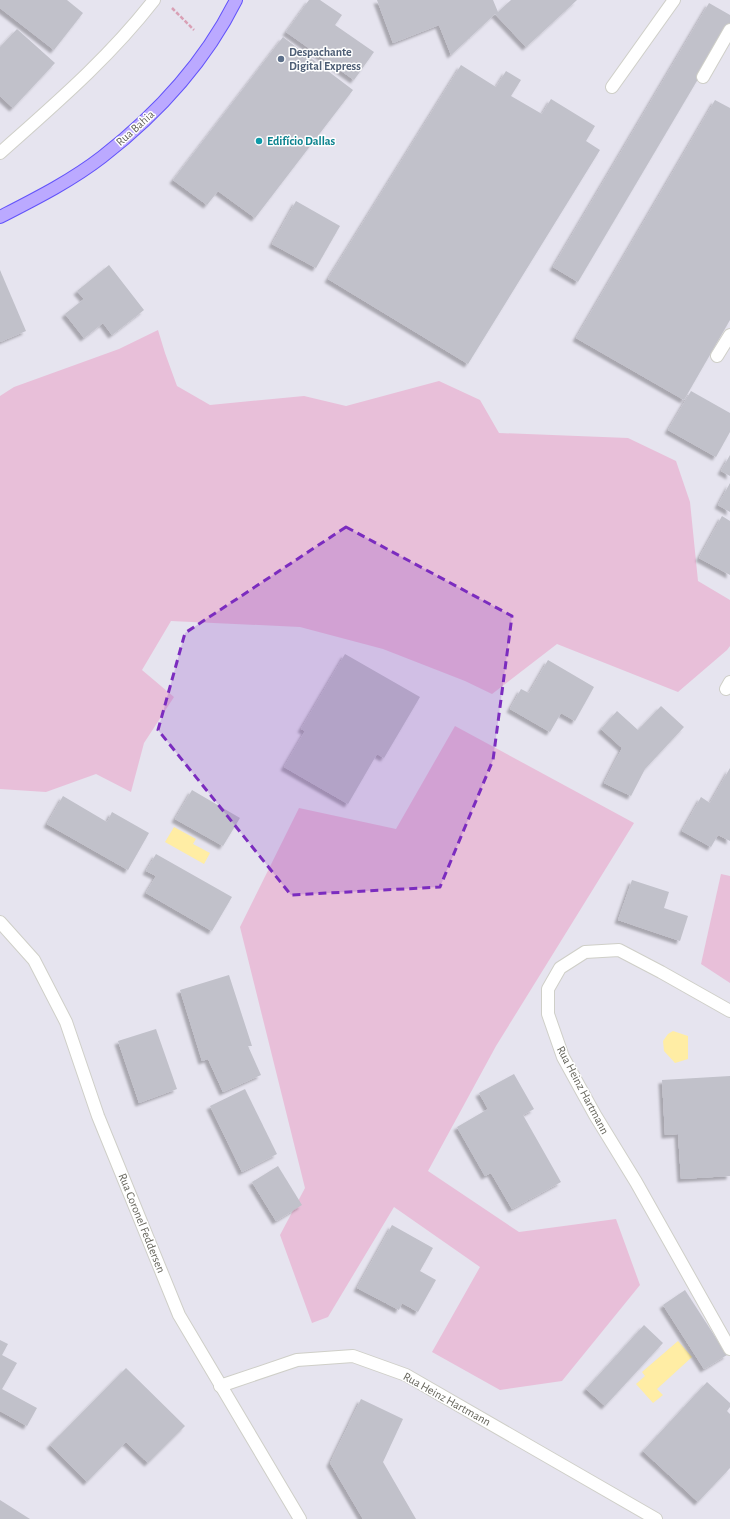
<svg xmlns="http://www.w3.org/2000/svg" width="730" height="1519" font-family="'Alegreya Sans',sans-serif">
<defs>
<filter id="shadow"><feDropShadow dx="-3.5" dy="3.5" stdDeviation="1" flood-color="#0004"/></filter>
</defs>
<rect width="100%" height="100%" fill="#e6e4ef"/>
<g fill="#e8bfd9">
<path d="M 158,330 L 165,353 L 177,386 L 210,405 L 304,396 L 346,406 L 439,381 L 480,400 L 499,433 L 628,438 L 676,461 L 690,502 L 698,581 L 730,600 L 730,646 L 727,650 L 678,692 L 557,644 L 492,694 L 465,681 L 383,649 L 300,627 L 171,621 L 142,670 L 174,697 L 144,743 L 131,792 L 96,774 L 46,792 L 0,789 L 0,396 L 14,387 L 119,349 Z"/>
<path d="M 455,726 L 634,823 L 496,1046 L 428,1171 L 519,1232 L 616,1219 L 640,1285 L 562,1381 L 500,1390 L 432,1352 L 480,1267 L 394,1207 L 328,1317 L 312,1323 L 280,1235 L 305,1188 L 240,927 L 299,808 L 396,829 Z"/>
<path d="M 721,874 L 730,876 L 730,983 L 701,964 Z"/>
</g>
<g fill="#ffeda4">
<path d="M 174,827 L 196,839 L 193,844 L 210,853 L 204,864 L 165,842 Z"/>
<path d="M 673,1031 L 688,1036 L 688,1059 L 675,1063 L 664,1051 L 663,1041 L 668,1034 Z"/>
<path d="M 678,1341 L 692,1357 L 657,1389 L 663,1395 L 653,1403 L 636,1384 L 645,1376 L 642,1372 Z"/>
</g>
<g fill="#c1c1ca" filter="url(#shadow)">
<path d="M 0,0 L 67,0 L 83,13 L 54,50 L 0,8 Z"/>
<path d="M 309,0 L 320,0 L 342,15 L 335,25 L 374,52 L 354,80 L 286,32 Z"/>
<path d="M 377,0 L 493,0 L 498,12 L 511,0 L 577,0 L 526,47 L 495,14 L 451,55 L 439,25 L 393,43 Z"/>
<path d="M 709,3 L 730,15 L 730,25 L 578,282 L 553,267 Z"/>
<path d="M 17,29 L 55,63 L 13,108 L 0,96 L 0,47 Z"/>
<path d="M 283,37 L 353,90 L 255,218 L 218,191 L 207,205 L 173,180 Z"/>
<path d="M 461,65 L 496,87 L 506,71 L 521,80 L 511,96 L 542,114 L 551,99 L 595,126 L 586,141 L 600,150 L 468,364 L 328,279 Z"/>
<path d="M 715,100 L 730,108 L 730,320 L 684,400 L 576,338 Z"/>
<path d="M 296,201 L 340,226 L 316,268 L 272,244 Z"/>
<path d="M 109,265 L 144,310 L 112,335 L 103,323 L 84,338 L 65,314 L 84,299 L 77,291 Z"/>
<path d="M 0,270 L 26,331 L 0,342 Z"/>
<path d="M 691,391 L 730,413 L 730,432 L 716,457 L 668,430 Z"/>
<path d="M 730,455 L 730,476 L 721,471 Z"/>
<path d="M 730,483 L 730,512 L 718,505 Z"/>
<path d="M 722,516 L 730,521 L 730,575 L 699,558 Z"/>
<path d="M 345,654 L 420,697 L 384,758 L 377,754 L 348,804 L 284,767 L 305,731 L 301,729 Z"/>
<path d="M 548,660 L 594,687 L 575,721 L 561,713 L 550,732 L 510,709 L 521,689 L 529,693 Z"/>
<path d="M 661,706 L 684,727 L 645,769 L 631,796 L 604,783 L 622,748 L 601,729 L 617,711 L 638,730 Z"/>
<path d="M 730,768 L 730,841 L 718,835 L 711,847 L 682,831 L 701,797 L 710,803 Z"/>
<path d="M 192,790 L 240,818 L 223,846 L 175,819 Z"/>
<path d="M 63,796 L 107,822 L 112,812 L 149,833 L 128,870 L 47,824 Z"/>
<path d="M 156,854 L 232,897 L 212,931 L 146,893 L 156,876 L 146,871 Z"/>
<path d="M 632,880 L 669,892 L 664,908 L 688,916 L 680,941 L 618,920 Z"/>
<path d="M 229,975 L 252,1046 L 248,1046 L 261,1075 L 223,1092 L 208,1059 L 202,1061 L 180,990 Z"/>
<path d="M 156,1029 L 177,1089 L 139,1103 L 118,1041 Z"/>
<path d="M 514,1074 L 534,1109 L 523,1115 L 561,1182 L 512,1209 L 491,1173 L 485,1176 L 457,1127 L 488,1109 L 479,1093 Z"/>
<path d="M 730,1076 L 730,1176 L 681,1179 L 678,1134 L 665,1135 L 662,1080 Z"/>
<path d="M 245,1089 L 277,1154 L 242,1172 L 210,1106 Z"/>
<path d="M 278,1166 L 302,1205 L 276,1221 L 252,1182 Z"/>
<path d="M 392,1225 L 433,1248 L 420,1271 L 436,1280 L 418,1312 L 402,1303 L 399,1310 L 357,1288 Z"/>
<path d="M 685,1290 L 727,1355 L 704,1369 L 663,1305 Z"/>
<path d="M 644,1325 L 663,1343 L 605,1406 L 586,1389 Z"/>
<path d="M 0,1340 L 8,1344 L 2,1355 L 17,1363 L 2,1389 L 37,1408 L 27,1426 L 0,1411 Z"/>
<path d="M 126,1368 L 185,1426 L 148,1463 L 126,1442 L 87,1482 L 50,1445 Z"/>
<path d="M 707,1382 L 730,1403 L 730,1407 L 727,1411 L 730,1414 L 730,1468 L 698,1502 L 643,1451 Z"/>
<path d="M 361,1399 L 403,1419 L 383,1462 L 416,1519 L 363,1519 L 330,1463 Z"/>
<path d="M 0,1500 L 30,1519 L 0,1519 Z"/>
</g>
<g fill="none" stroke-linecap="round" stroke-linejoin="round">
<defs>
<g id="minor">
<path d="M 703,77 L 730,30"/>
<path d="M 612,87 L 674,0"/>
<path d="M 0,153 C 55,104 109,58 154,0"/>
<path d="M 717,356 L 730,335"/>
<path d="M 726,689 L 730,682"/>
<path d="M 0,922 L 34,960 L 66,1022 L 98,1116 L 179,1315 L 300,1519"/>
<path d="M 730,1011 L 661,972 L 619,950 L 585,952 L 560,968 L 548,989 L 548,1014 L 563,1057 L 595,1115 L 636,1182 L 730,1349"/>
<path d="M 220,1386 L 297,1360 L 353,1356 L 406,1375 L 656,1519"/>
</g>
<path id="major" d="M 0,217 C 35,199 71,181 102,157 C 156,115 205,62 236,0"/>
</defs>
<use href="#minor" stroke="#cfcfc8" stroke-width="14"/>
<use href="#major" stroke="#6253fa" stroke-width="14"/>
<path stroke="#d9a0b5" stroke-width="2.5" stroke-dasharray="4 2" stroke-linecap="butt" d="M 172,8 L 194,30"/>
<use href="#minor" stroke="#fff" stroke-width="12"/>
<use href="#major" stroke="#bba9ff" stroke-width="12"/>
</g>
<path fill="#7b2cbf" fill-opacity="0.2" stroke="#7b2cbf" stroke-width="3" stroke-dasharray="8 5" stroke-linejoin="round" d="M 346,527 L 512,616 L 493,760 L 440,887 L 291,895 L 158,730 L 185,633 Z"/>
<circle fill="#5c6f8a" stroke="#fff" stroke-width="1.5" cx="281" cy="59" r="4"/>
<circle fill="#0f9aa8" stroke="#fff" stroke-width="1.5" cx="259" cy="141" r="4"/>
<g text-anchor="middle" stroke-width="3" stroke-linejoin="round" paint-order="stroke">
<g font-size="12" font-weight="bold" fill="#4e5e75" stroke="#fff" text-anchor="start">
<text x="289" y="56">Despachante<tspan x="289" dy="14">Digital Express</tspan></text>
</g>
<g font-size="12" fill="#66655c" stroke="#fff">
<text transform="translate(135 128) rotate(-42)" y="4">Rua Bahia</text>
<text transform="translate(583 1090) rotate(62)" y="4">Rua Heinz Hartmann</text>
<text transform="translate(142 1223) rotate(68)" y="4">Rua Coronel Feddersen</text>
<text transform="translate(447 1399) rotate(29)" y="4">Rua Heinz Hartmann</text>
</g>
<g font-size="12" font-weight="bold" fill="#0d838f" stroke="#fff" text-anchor="start">
<text x="267" y="145">Edifício Dallas</text>
</g>
</g>
</svg>
